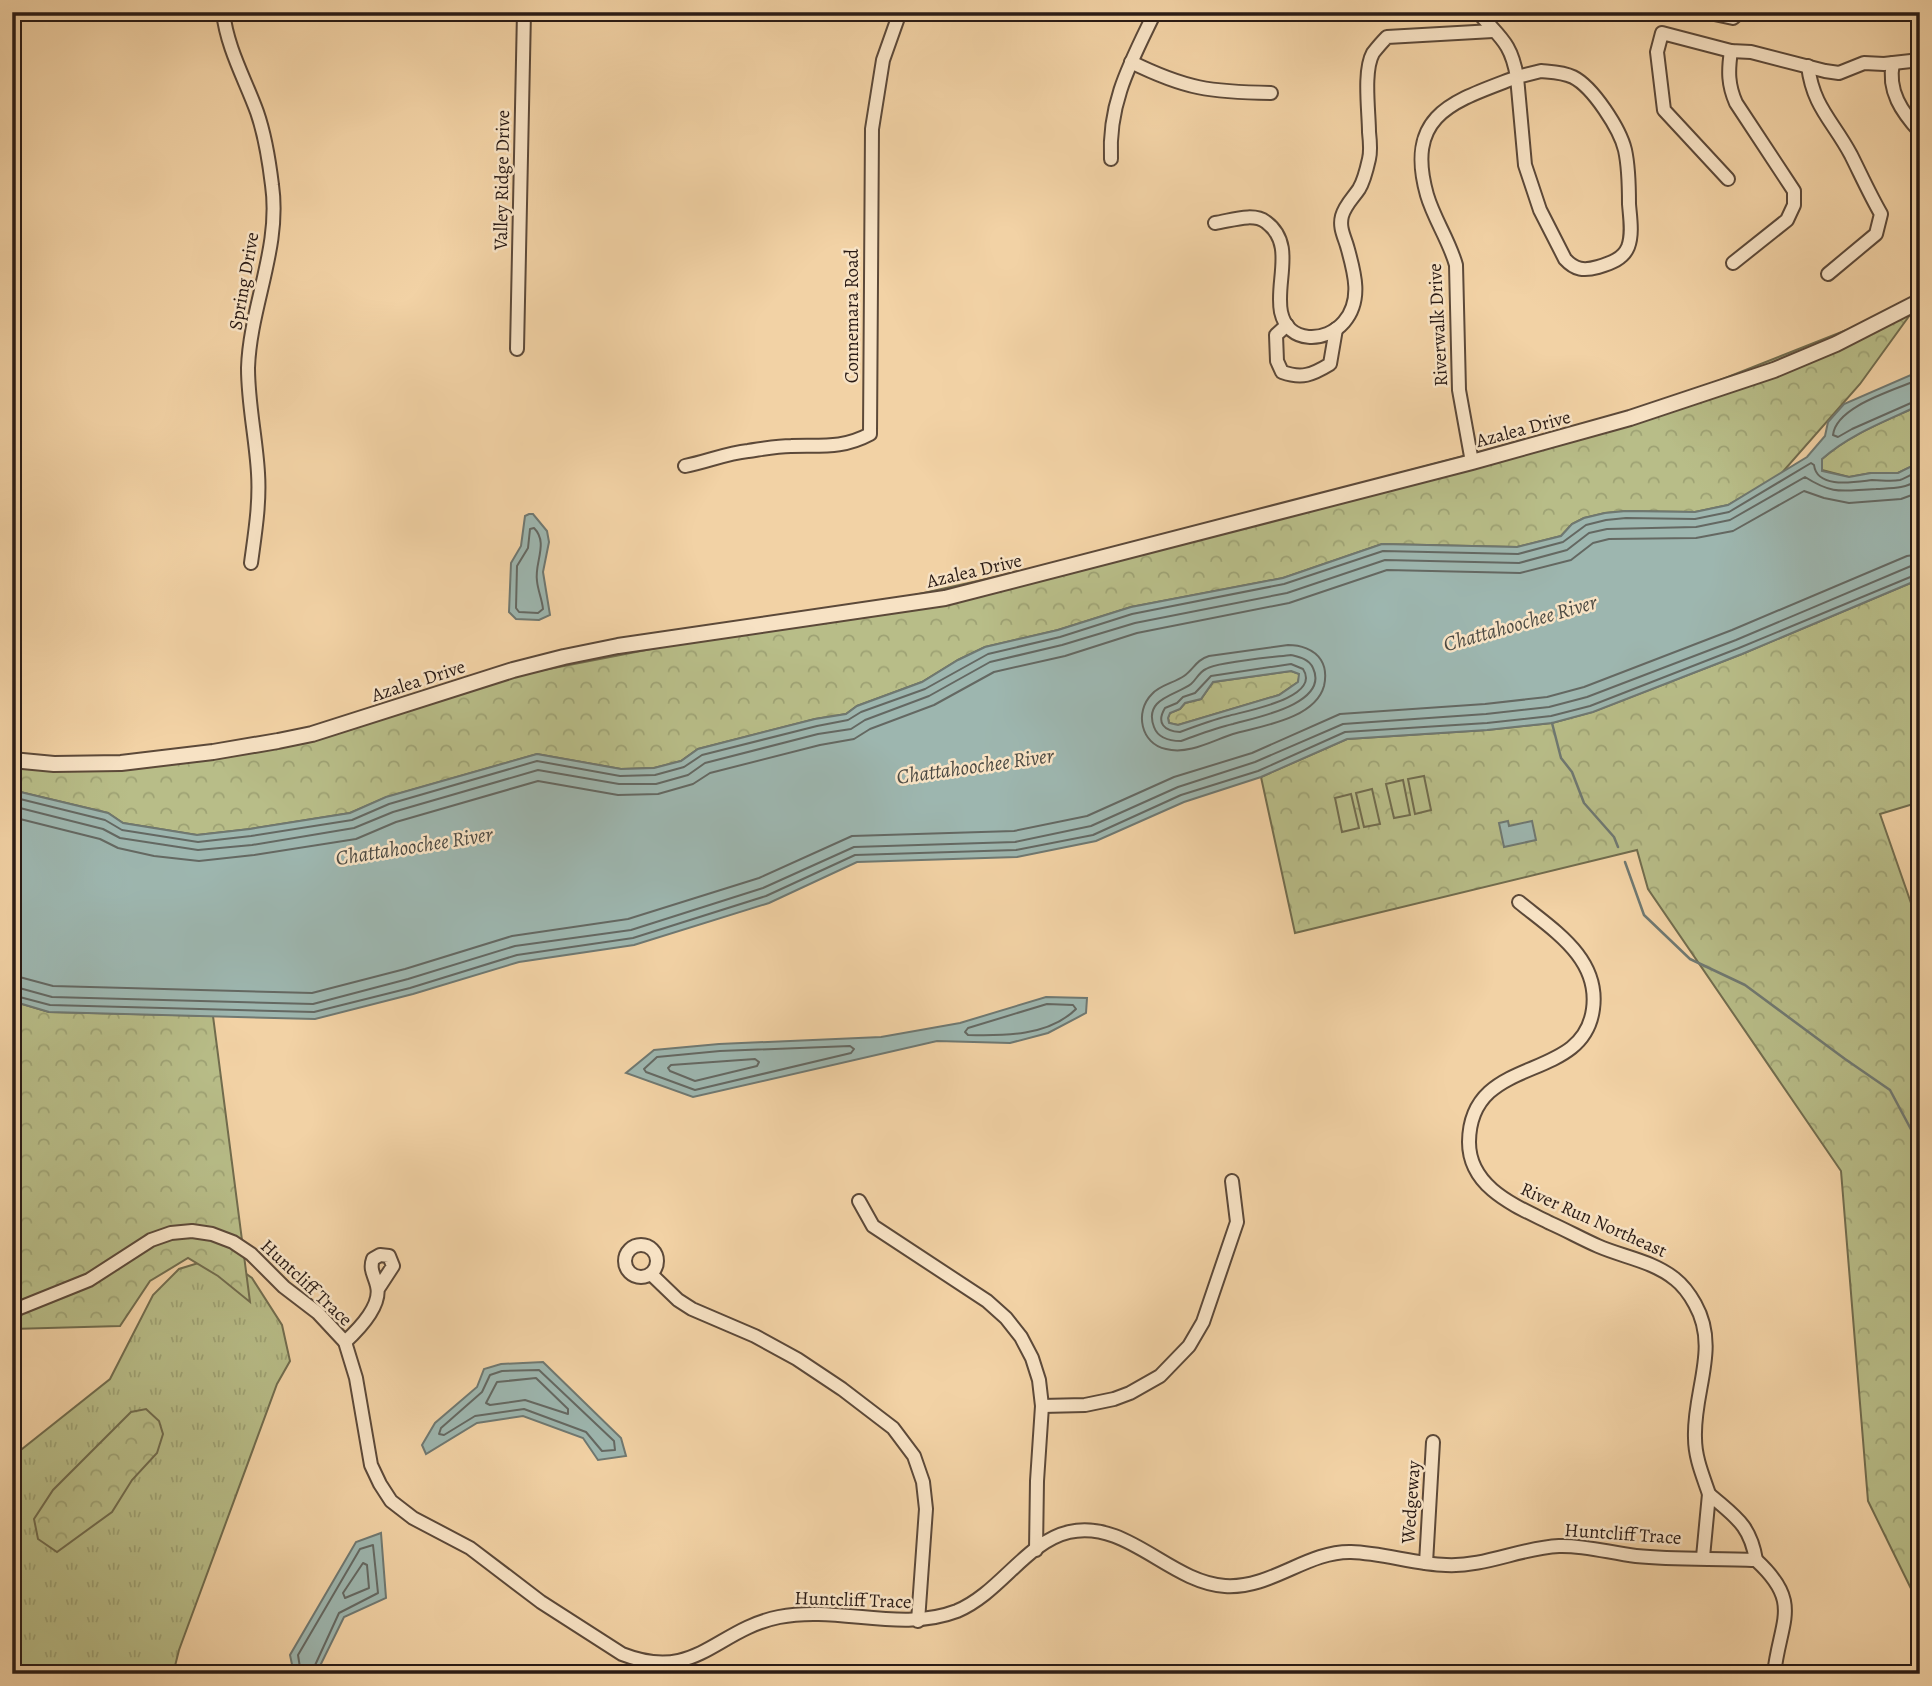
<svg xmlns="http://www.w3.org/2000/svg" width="1932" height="1686" font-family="Alegreya,serif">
<defs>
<pattern id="grass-tufts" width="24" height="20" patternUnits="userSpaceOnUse" patternTransform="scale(1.75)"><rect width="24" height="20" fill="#b8bd88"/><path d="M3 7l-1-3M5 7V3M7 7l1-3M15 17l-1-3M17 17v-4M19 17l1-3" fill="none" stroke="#9ea274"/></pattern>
<pattern id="forest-crowns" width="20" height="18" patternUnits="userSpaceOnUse" patternTransform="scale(1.75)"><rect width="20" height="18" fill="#b8bd88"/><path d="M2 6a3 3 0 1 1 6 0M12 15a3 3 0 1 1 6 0" fill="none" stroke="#9ea274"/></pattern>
</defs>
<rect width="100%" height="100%" fill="#f2d2a5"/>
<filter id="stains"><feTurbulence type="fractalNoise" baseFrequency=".00286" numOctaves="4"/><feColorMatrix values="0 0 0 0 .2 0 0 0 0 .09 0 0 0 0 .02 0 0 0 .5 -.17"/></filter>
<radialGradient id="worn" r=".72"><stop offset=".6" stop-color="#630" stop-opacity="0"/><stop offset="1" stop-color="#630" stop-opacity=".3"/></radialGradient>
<path fill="url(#grass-tufts)" stroke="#716c4e" stroke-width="2" d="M 221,1256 L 252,1278 L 282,1325 L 290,1361 L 277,1384 L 179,1650 L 173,1674 L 12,1674 L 12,1457 L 110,1379 L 153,1295 L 179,1269 Z"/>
<g fill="url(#forest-crowns)" stroke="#716c4e" stroke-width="2">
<path d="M 1920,301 L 1860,384 L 1780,475 L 1728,505 L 1695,512 L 1626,511 L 1605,513 L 1584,518 L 1572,524 L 1561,536 L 1517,547 L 1382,544 L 1283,578 L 1131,607 L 1058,630 L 985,647 L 958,660 L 922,682 L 857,706 L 846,714 L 815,719 L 698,749 L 681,761 L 654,768 L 621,769 L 537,754 L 387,797 L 350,813 L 250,829 L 197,835 L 123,823 L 108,813 L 12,790 L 12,765 L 206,757 L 528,673 L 820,616 L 1059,563 L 1657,405 Z"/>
<path d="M 1920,405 L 1919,463 L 1898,473 L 1871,473 L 1849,477 L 1822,470 L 1822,459 C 1850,434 1886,421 1920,405 Z"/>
<path d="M 1920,579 L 1920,802 L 1880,814 L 1920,929 L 1920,1607 L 1868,1501 L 1841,1171 L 1648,889 L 1637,850 L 1295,933 L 1261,777 L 1347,739 L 1487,730 L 1552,723 L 1592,712 L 1742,654 Z"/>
<path d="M 1291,671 L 1300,674 L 1298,682 L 1279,695 L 1178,725 L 1169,723 L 1168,718 L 1170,713 L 1180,709 L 1185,703 L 1201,699 L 1213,682 Z"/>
<path d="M 12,1001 L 49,1012 L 213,1016 L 250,1302 L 218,1276 L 188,1258 L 150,1281 L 120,1326 L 12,1329 Z"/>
<path d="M 146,1409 L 159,1421 L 163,1434 L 157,1453 L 132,1480 L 112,1512 L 57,1552 L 38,1539 L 34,1519 L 53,1490 L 131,1412 Z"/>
</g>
<g fill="#b8bd88" stroke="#716c4e" stroke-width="2">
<path d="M 1424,776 L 1431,810 L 1415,814 L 1408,779 Z"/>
<path d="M 1403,780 L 1410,815 L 1394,818 L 1386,784 Z"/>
<path d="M 1372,789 L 1380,824 L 1364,827 L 1356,793 Z"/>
<path d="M 1351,794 L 1359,828 L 1342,832 L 1335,798 Z"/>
</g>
<g fill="#9db6af" stroke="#6f7871" stroke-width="2" fill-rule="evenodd">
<path d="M 1920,371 L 1920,405 C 1886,421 1850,434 1822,459 L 1822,471 L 1849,477 L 1871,473 L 1898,473 L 1920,462 L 1920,579 L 1742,654 L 1593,712 L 1552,723 L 1487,730 L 1347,739 L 1261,777 L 1184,802 L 1096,841 L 1017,857 L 857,862 L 769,903 L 634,945 L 519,962 L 413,994 L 315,1019 L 49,1012 L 12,1001 L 12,790 L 108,813 L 123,823 L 197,835 L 250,829 L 350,813 L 386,797 L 537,754 L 621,769 L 654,768 L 681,761 L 698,749 L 815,719 L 846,714 L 857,706 L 922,682 L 958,660 L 985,647 L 1058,630 L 1131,607 L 1283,578 L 1382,544 L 1517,547 L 1561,536 L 1572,524 L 1584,518 L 1605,513 L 1626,511 L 1695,512 L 1728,505 L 1807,457 L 1825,436 L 1828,422 L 1844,404 ZM 1291,671 L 1299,674 L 1298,682 L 1279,695 L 1178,725 L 1169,723 L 1168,718 L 1170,713 L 1180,709 L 1185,703 L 1201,699 L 1213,682 Z"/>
<path d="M 529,514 L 533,514 L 547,531 L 549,542 L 543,572 L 550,615 L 539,620 L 516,619 L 509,612 L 511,563 L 521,546 L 525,516 Z"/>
<path d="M 1508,821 L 1509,826 L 1532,821 L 1536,840 L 1504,847 L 1499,823 Z"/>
<path d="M 1046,997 L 1087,998 L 1086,1013 L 1048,1033 L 1010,1043 L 937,1041 L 693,1097 L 626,1073 L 654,1050 L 719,1044 L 881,1037 L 960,1023 Z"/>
<path d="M 543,1362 L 621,1438 L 626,1456 L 598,1460 L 583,1438 L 523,1416 L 477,1423 L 426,1454 L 422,1445 L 435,1423 L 477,1387 L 484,1369 L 501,1364 Z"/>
<path d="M 381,1533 L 386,1598 L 344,1617 L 317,1672 L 294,1674 L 290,1655 L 356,1542 Z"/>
</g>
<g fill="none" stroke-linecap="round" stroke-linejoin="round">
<g stroke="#646862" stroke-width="2">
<path d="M 1920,379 C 1895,390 1836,406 1833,435 L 1838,437 L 1852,429 L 1920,399"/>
<path d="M 534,528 C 549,543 534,563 537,581 C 538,591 542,599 543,609 L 538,613 L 519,612 L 516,608 L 517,566 L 528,548 L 530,529 Z"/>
<path d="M 1288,645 C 1300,645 1314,649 1321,660 C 1326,668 1326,677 1324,686 C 1315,719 1261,726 1233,734 C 1212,741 1188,755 1166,749 C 1141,744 1134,712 1152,694 C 1160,685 1174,683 1184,676 C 1194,669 1196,660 1209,656 Z"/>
<path d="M 1291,655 C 1299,657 1309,659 1313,668 C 1330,704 1254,718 1233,724 C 1215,728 1198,735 1181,741 C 1170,741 1158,738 1154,727 C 1143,698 1177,695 1191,684 C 1196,680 1199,672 1206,669 C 1217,662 1275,657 1291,655 Z"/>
<path d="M 1291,664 L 1303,669 C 1322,698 1245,711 1228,716 C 1212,720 1196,726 1180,732 C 1164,731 1156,723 1165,708 L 1177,703 L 1183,697 L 1195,693 L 1211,676 Z"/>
<path d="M 12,797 L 105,820 L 122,830 L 198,842 L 251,836 L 352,820 L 389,804 L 537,761 L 620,776 L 655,775 L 684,767 L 702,755 L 817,726 L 848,720 L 861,712 L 925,689 L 988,654 L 1060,637 L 1132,614 L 1284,584 L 1383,551 L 1518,554 L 1563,542 L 1586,525 L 1606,520 L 1626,518 L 1695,519 L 1729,512 L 1811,463 L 1814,465 C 1817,489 1854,482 1872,480 C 1881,480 1891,482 1900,480 C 1906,478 1914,473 1920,470"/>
<path d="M 12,806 L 103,829 L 120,838 L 198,850 L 252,845 L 354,828 L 393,812 L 538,770 L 619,784 L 656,784 L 688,775 L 705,763 L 818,734 L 851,729 L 865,720 L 929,696 L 990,662 L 1062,645 L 1135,623 L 1287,593 L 1385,560 L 1519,563 L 1567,550 L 1589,533 L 1607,529 L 1696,527 L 1730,520 L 1805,477 C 1835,496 1843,490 1876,489 C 1895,488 1902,489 1920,480"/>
<path d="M 12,817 L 100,839 L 118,848 L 154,856 L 199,861 L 254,855 L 356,839 L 396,822 L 538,781 L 618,795 L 658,794 L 693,784 L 710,773 L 820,745 L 854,739 L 870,729 L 934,705 L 994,672 L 1065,656 L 1137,633 L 1289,603 L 1387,570 L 1520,573 L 1571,560 L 1593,543 L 1609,539 L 1696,538 L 1733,531 L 1804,491 L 1824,498 L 1849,503 L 1901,499 L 1920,492"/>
<path d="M 12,975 L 53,986 L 312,993 L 405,969 L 512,936 L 628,919 L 759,878 L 852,836 L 1014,831 L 1087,816 L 1174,777 L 1252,753 L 1340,714 L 1485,704 L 1547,697 L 1584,687 L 1732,630 L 1907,556 L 1920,554"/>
<path d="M 12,986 L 52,997 L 313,1004 L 408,979 L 515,946 L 631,930 L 763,888 L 854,847 L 1015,842 L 1091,826 L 1178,787 L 1255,762 L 1343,724 L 1486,714 L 1549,707 L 1587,697 L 1736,640 L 1911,566 L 1920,564"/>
<path d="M 12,995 L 50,1005 L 314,1012 L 410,988 L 517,955 L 633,938 L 766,896 L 855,855 L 1016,850 L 1093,835 L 1181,795 L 1258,771 L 1345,732 L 1487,723 L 1551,716 L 1590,706 L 1739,648 L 1920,573"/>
<path d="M 1047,1004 L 1073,1005 L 1076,1009 C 1049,1036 1004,1036 968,1035 L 965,1032 L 968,1028 Z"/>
<path d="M 850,1046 L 854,1049 L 851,1053 L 695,1090 L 646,1072 L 644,1069 L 657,1057 L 720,1051 Z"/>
<path d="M 755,1059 L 759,1062 L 757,1066 L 695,1081 L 670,1071 L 668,1068 L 671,1065 Z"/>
<path d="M 539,1370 L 614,1441 L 615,1450 L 602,1451 L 586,1432 L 524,1409 L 475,1416 L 444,1435 L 439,1434 L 441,1428 L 482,1392 L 490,1375 L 502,1371 Z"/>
<path d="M 536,1378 L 568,1409 L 568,1414 L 525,1400 L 490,1405 L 486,1403 L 497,1382 Z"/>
<path d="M 363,1563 L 367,1565 L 369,1588 L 345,1598 L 343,1593 Z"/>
<path d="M 301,1674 L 298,1655 L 360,1549 L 373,1545 L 378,1593 L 339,1613 L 311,1674"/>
</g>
<g stroke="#6f7871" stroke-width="2.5">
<path d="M 1552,723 L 1561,758 L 1572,772 L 1584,803 L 1614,837 L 1618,847"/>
<path d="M 1625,862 L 1644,915 L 1690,959 L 1745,985 L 1845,1059 L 1890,1090 L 1914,1135 L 1920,1152"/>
</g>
<defs>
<g id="minor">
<path d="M 223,12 C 227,48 245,79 257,112 C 265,135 269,160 272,185 C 281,248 250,306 248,368 C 248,404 256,438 258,473 C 260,504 255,533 251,563"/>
<path d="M 1705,12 L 1733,18 L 1740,12"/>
<path d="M 1731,51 C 1728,71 1728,85 1736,103 L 1794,191 L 1794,205 L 1787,220 L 1733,263"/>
<path d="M 1131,62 C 1186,89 1210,92 1271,93"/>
<path d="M 1893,63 C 1887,91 1902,112 1920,132"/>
<path d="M 1808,66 C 1813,107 1833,121 1851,155 C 1861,175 1870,195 1881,214 L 1876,234 L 1828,274"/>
<path d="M 1541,71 C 1552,72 1563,72 1573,77 C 1593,87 1620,129 1625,150 C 1629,168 1629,186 1629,204 C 1630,217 1633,234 1628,247 C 1623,259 1611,263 1598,267 C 1584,271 1575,270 1565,259 L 1540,210 L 1525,165 L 1517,77 Z"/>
<path d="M 1111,159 C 1108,102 1131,62 1155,12"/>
<path d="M 1728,179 L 1664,110 L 1657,52 L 1662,33 L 1731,51 L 1751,52 L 1825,71 L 1839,73 L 1864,63 L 1884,64 L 1920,60"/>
<path d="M 1215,223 C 1230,221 1253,212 1266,222 C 1296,244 1275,282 1281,312 C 1288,344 1326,343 1344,322 C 1363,300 1354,271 1347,246 C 1344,236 1339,227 1342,216 C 1345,205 1353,198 1359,189 C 1364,181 1367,168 1369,159 C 1371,151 1370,141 1369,132 C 1369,112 1363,71 1373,53 C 1377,48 1382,42 1387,37 L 1493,31"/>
<path d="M 1287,325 L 1276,335 L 1277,361 L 1282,372 C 1302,379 1312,375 1330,364 L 1336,329"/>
<path d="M 517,349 L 524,12"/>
<path d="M 1472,462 L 1459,390 L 1456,265 C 1449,240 1434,219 1427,195 C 1404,113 1455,101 1517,77 C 1511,42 1500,38 1478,12"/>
<path d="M 685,466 C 706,462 727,453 748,451 C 762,449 777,446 791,446 C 821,445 842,449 870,434 L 872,129 L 883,60 L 900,12"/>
<path d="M 1519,902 C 1553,930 1600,958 1593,1009 C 1583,1085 1470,1052 1469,1142 C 1469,1188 1516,1206 1550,1223 C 1566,1230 1582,1239 1598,1246 C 1623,1257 1653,1261 1675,1279 C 1684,1286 1690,1295 1695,1304 C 1720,1348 1693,1391 1695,1438 C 1695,1458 1703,1476 1709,1494"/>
<path d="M 859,1201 L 873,1226 L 987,1301 L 1006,1318 L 1021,1337 L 1032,1358 L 1039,1380 L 1042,1406 L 1037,1481 L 1036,1550"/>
<circle cx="641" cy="1261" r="16"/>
<path d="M 651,1274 L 678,1300 L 692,1309 L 755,1336 L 797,1359 L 842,1389 L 893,1428 L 914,1456 L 923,1482 L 926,1509 L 918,1621"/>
<path d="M 12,1311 L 89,1280 L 151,1240 L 171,1233 L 192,1231 L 212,1234 L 233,1242 L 251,1254 L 284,1287 L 318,1313 L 345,1342 L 356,1378 L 371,1465 L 380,1484 L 391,1501 L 413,1518 L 470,1548 L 541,1602 L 622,1654 C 696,1683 715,1630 779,1617 C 838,1605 900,1633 957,1611 C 1000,1593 1026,1542 1069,1532 C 1127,1519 1169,1582 1225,1586 C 1271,1589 1307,1551 1351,1552 C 1383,1553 1415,1564 1446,1565 C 1485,1567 1520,1548 1559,1546 C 1585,1545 1610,1553 1636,1556 C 1676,1560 1716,1558 1756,1560 C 1803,1603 1780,1620 1774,1674"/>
<path d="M 345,1342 C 358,1330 382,1306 377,1286 C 375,1276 369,1270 373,1259 L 380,1255 L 389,1256 L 393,1266 L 378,1289"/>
<path d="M 1042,1406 L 1085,1405 L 1114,1399 L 1130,1393 L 1160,1376 L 1189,1346 L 1203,1322 L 1237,1222 L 1232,1181"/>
<path d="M 1703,1557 L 1709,1494 C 1735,1517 1750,1524 1756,1560"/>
<path d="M 1426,1563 L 1433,1442"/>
</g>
<path id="tertiary" d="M 12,760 L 54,764 L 121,763 L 213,752 L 278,741 L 312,734 L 513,670 L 564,657 L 618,646 L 945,598 L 1472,462 L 1630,418 L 1774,370 L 1836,344 L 1920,301"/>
</defs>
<use href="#minor" stroke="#5c4939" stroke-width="16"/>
<use href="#tertiary" stroke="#5c4939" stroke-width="18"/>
<use href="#minor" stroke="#f7e2c4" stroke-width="12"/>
<use href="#tertiary" stroke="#f7e2c4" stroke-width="14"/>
</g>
<g text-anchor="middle" stroke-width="5" stroke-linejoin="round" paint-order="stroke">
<g font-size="19" fill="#2a1b15" stroke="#f7e2c4">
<text transform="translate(501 180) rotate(-89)" y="7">Valley Ridge Drive</text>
<text transform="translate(243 281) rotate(-80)" y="7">Spring Drive</text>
<text transform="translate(851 316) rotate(-90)" y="7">Connemara Road</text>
<text transform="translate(1437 325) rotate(-93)" y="7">Riverwalk Drive</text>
<text transform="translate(1523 428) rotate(-15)" y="7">Azalea Drive</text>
<text transform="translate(974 570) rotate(-13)" y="7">Azalea Drive</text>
<text transform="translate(418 680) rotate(-18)" y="7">Azalea Drive</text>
<text transform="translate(1594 1219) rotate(24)" y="7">River Run Northeast</text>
<text transform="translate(307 1282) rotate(43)" y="7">Huntcliff Trace</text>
<text transform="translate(1410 1502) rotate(-86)" y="7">Wedgeway</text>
<text transform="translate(1623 1533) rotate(4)" y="7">Huntcliff Trace</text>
<text transform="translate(853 1599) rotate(2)" y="7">Huntcliff Trace</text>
</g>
<g font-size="21" font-style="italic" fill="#4c4a43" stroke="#f7e2c4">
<text transform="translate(1520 623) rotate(-16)" y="7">Chattahoochee River</text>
<text transform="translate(975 766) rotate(-8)" y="7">Chattahoochee River</text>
<text transform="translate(414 846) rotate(-9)" y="7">Chattahoochee River</text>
</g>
</g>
<rect width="1932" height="1686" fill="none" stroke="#f2d2a5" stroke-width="42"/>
<rect x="14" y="14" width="1904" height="1658" fill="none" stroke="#2a1b15" stroke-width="3.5"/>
<rect x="21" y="21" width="1890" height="1644" fill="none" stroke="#2a1b15" stroke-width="2"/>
<rect width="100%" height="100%" filter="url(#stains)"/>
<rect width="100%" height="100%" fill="url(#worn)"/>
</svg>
